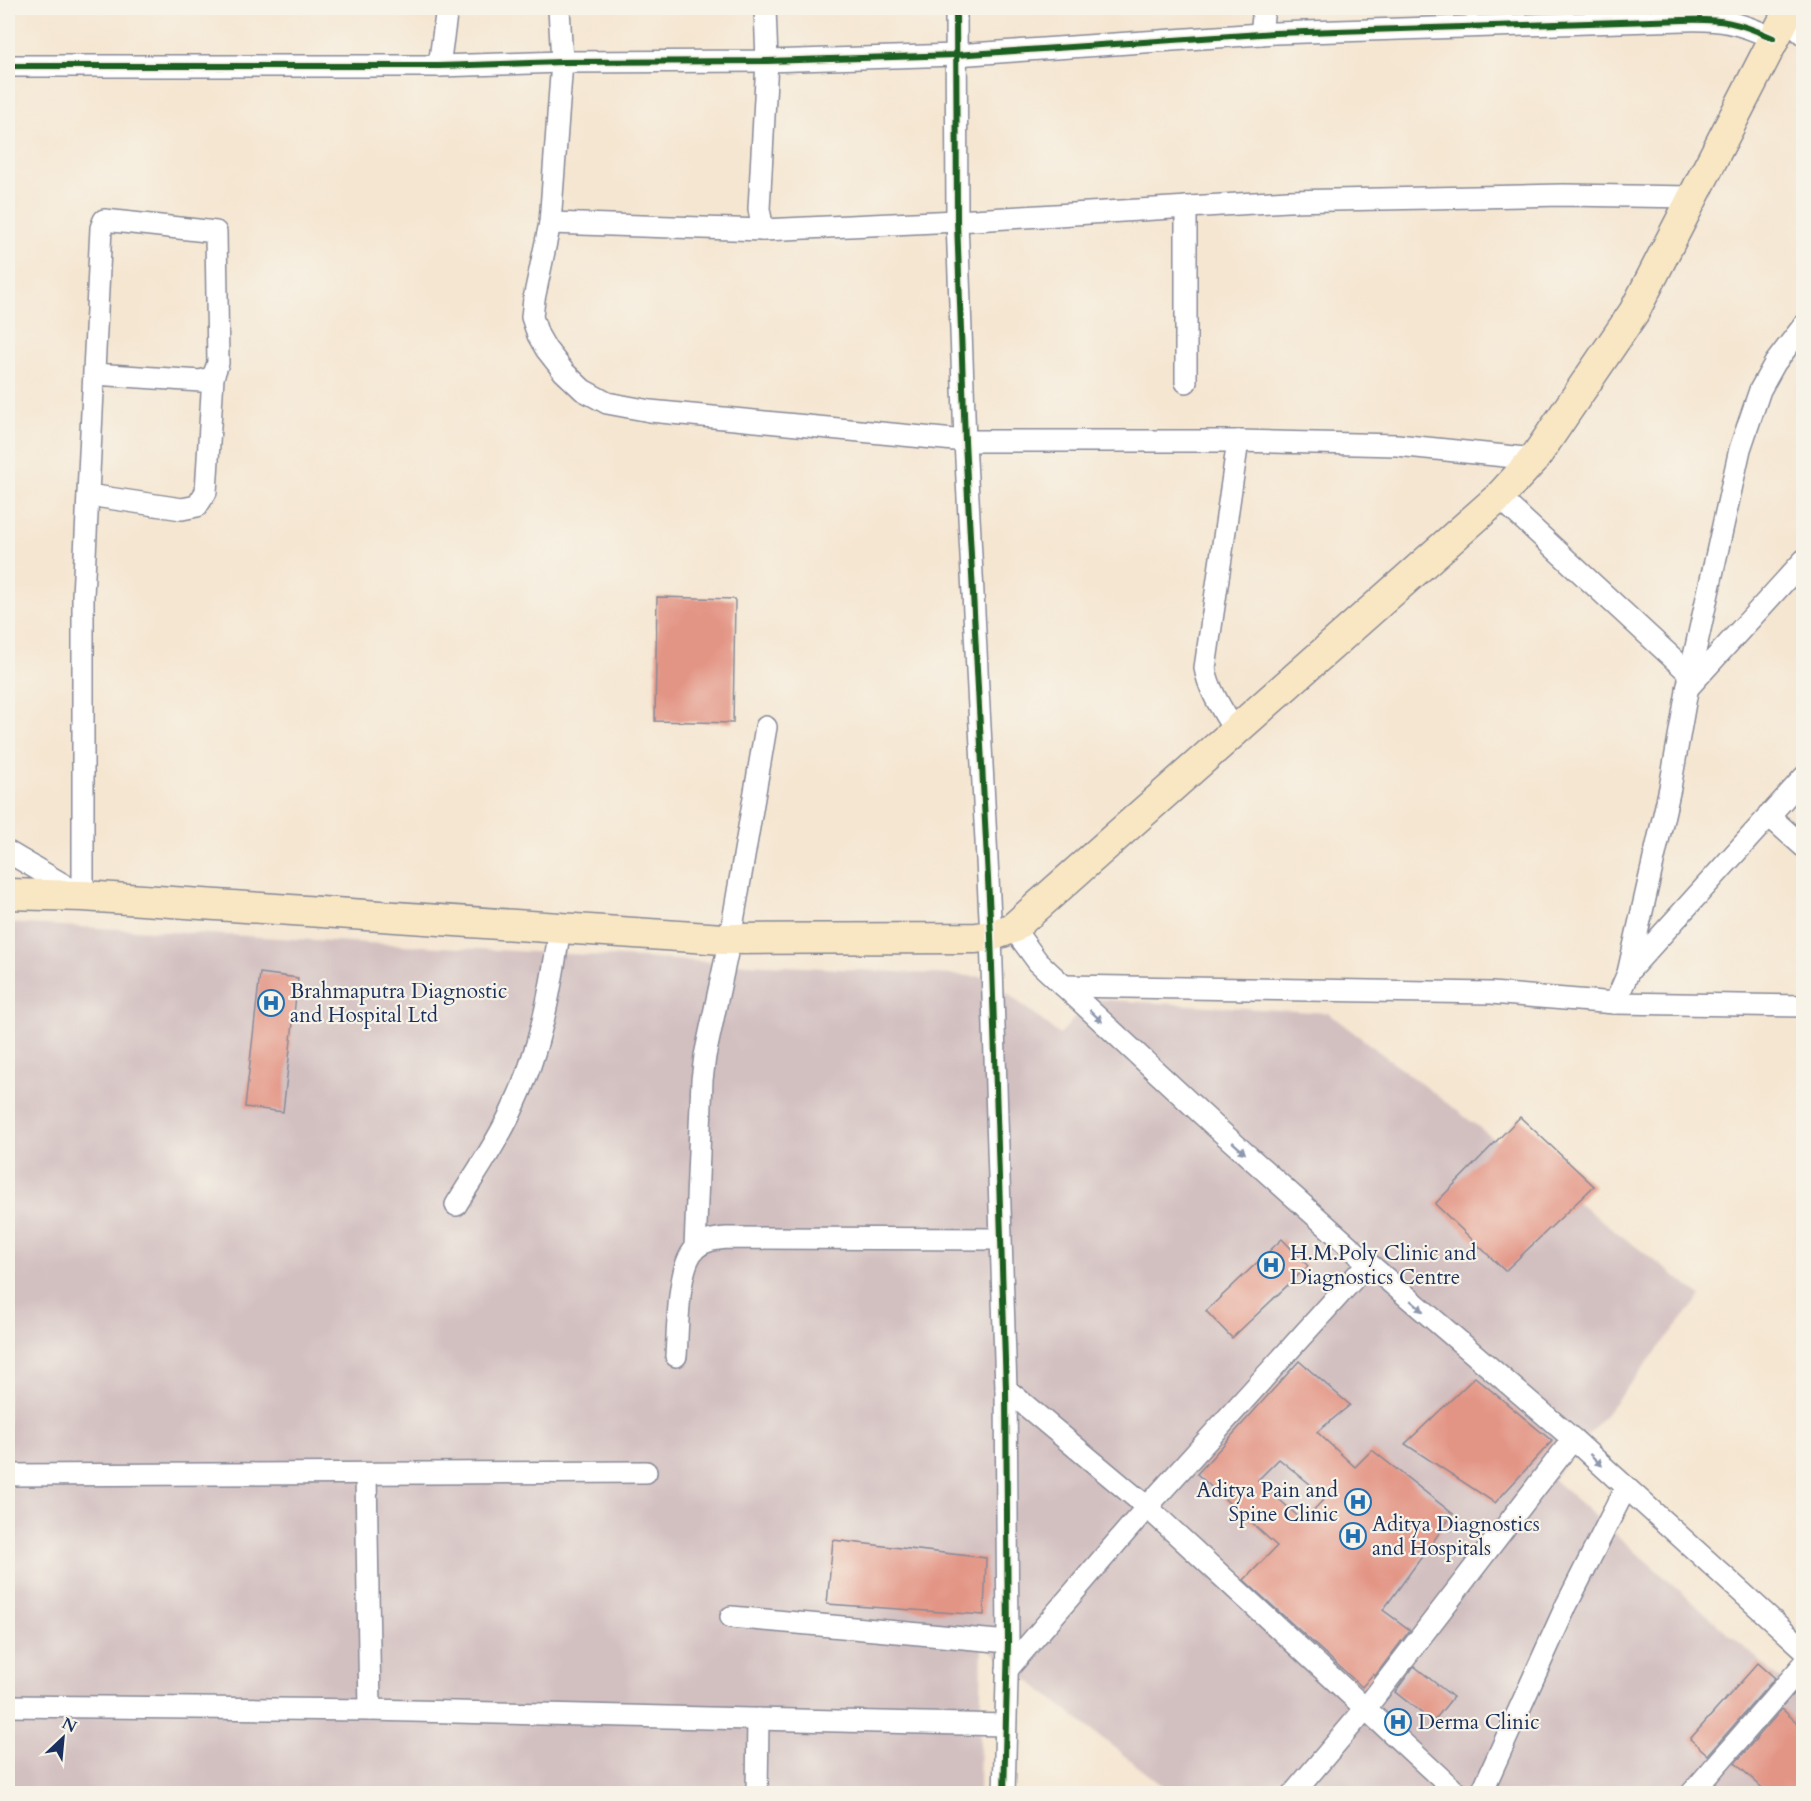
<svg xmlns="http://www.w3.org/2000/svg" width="1811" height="1801" font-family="Cardo,serif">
<rect width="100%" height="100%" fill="#f7f3e8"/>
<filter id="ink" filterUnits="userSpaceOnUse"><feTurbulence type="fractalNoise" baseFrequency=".0167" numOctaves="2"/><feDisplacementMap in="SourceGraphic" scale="12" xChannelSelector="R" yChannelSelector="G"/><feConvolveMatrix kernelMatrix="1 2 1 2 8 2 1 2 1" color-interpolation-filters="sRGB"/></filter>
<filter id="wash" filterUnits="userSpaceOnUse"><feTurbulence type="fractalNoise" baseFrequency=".008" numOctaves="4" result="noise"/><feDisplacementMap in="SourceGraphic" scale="24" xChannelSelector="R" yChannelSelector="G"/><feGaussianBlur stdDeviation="1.35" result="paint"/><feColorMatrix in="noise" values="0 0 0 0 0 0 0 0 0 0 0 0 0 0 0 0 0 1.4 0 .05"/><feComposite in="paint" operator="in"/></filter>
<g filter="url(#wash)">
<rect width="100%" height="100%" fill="#f5e6d1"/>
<path fill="#d2bfc0" d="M 8,923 L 987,977 L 1060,1035 L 1090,999 L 1328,1013 L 1701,1296 L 1553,1479 L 1803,1699 L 1803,1793 L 1172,1793 L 982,1644 L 979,1793 L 8,1793 Z"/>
<g id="blocks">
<g fill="#e39585" fill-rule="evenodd">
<path d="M 657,597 L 735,599 L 733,723 L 655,721 Z"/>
<path d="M 260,973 L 298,978 L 283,1112 L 245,1107 Z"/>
<path d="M 1520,1117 L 1594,1186 L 1505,1271 L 1435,1204 Z"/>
<path d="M 1282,1239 L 1308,1266 L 1232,1338 L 1206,1311 Z"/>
<path d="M 1299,1361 L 1350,1405 L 1317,1432 L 1355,1467 L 1372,1450 L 1453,1514 L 1383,1610 L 1410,1630 L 1375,1676 L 1373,1674 L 1362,1687 L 1244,1580 L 1277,1546 L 1197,1474 ZM 1279,1459 L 1326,1497 L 1303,1521 L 1258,1480 Z"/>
<path d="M 1475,1377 L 1552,1441 L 1495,1503 L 1405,1444 Z"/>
<path d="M 833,1540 L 986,1558 L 984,1615 L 827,1604 Z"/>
<path d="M 1758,1663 L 1775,1678 L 1708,1755 L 1690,1739 Z"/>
<path d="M 1414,1666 L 1453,1697 L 1433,1722 L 1395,1692 Z"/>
<path d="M 1782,1709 L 1803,1728 L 1803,1788 L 1799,1794 L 1769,1794 L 1735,1763 Z"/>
</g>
</g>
</g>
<g filter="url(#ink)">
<use href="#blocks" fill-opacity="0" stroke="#888a98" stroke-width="1.5"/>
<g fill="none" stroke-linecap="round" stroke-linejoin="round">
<defs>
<g id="minor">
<path d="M 559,8 L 562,62 L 550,223 L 534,299 L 532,317 L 538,335 L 546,349 L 564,372 L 583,390 L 607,403 L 650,411 L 965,441 L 1238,441 L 1397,445 L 1534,459"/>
<path d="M 956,8 L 957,221 L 965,441 L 991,936 L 1006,1389 L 1008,1642 L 1004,1794"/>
<path d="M 1785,18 L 1804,35"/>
<path d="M 1261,34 L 1264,8"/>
<path d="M 8,66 L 439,66 L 562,62 L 767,61 L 956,55 L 1275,33 L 1684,20 C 1722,19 1738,22 1773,38"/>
<path d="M 439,66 L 447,8"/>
<path d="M 550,223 L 763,230 L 957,221 L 1288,201 L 1563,195 L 1694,197"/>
<path d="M 763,230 L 759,209 L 767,61 L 765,8"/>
<path d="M 1186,382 L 1186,207"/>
<path d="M 88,495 L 182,509 L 197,506 L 206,492 L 213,377"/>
<path d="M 1499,497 L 1690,674"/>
<path d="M 1687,689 L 1804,560"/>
<path d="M 1235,731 C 1223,711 1209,691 1205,668 L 1238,441"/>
<path d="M 1768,815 L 1804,847"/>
<path d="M 8,852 L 83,896 L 83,596 L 101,228 L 104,220 L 216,232 L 218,363 L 213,377 L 201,381 L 94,374"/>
<path d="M 1013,928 L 1038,962 L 1218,1129 L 1368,1263 L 1573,1439 L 1804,1649"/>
<path d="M 1629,971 L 1804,777"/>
<path d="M 1064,986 L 1491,993 L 1615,1003 L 1804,1006"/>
<path d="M 1615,1003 L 1628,973 L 1670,788 L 1690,674 L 1740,449 L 1760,390 L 1775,363 L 1804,325"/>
<path d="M 456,1205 C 475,1174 497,1143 512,1110 C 540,1052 551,990 560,927"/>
<path d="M 695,1248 L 702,1080 L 705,1056 L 730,939 L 766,727"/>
<path d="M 676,1356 C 678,1331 677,1264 696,1248 C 705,1240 716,1239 727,1238 L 1000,1239"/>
<path d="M 1006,1389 L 1147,1507 L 1458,1794"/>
<path d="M 366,1474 L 370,1710"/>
<path d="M 8,1475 L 646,1472"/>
<path d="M 731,1617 L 1008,1642"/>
<path d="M 1007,1670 L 1147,1507 L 1368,1263"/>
<path d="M 8,1706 L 370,1710 L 1005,1725"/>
<path d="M 757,1794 L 758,1719"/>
<path d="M 1293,1794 L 1366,1708 L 1573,1439"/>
<path d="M 1481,1794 L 1566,1606 L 1626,1487"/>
<path d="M 1691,1794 L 1804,1664"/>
</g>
<path id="secondary" d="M 8,894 L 83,896 L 723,939 L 976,938 L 991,936 L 1013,928 L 1499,497 L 1534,459 L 1634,312 L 1790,8"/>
</defs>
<use href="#minor" stroke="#888a98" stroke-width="24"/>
<use href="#secondary" stroke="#888a98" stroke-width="33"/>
<use href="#minor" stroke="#fff" stroke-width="21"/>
<use href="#secondary" stroke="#f9e7c3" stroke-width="30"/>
<defs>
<g id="cycleway">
<path d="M 956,8 L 957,221 L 965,441 L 991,936 L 1006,1389 L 1008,1642 L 1004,1794"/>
<path d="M 8,66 L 439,66 L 562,62 L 767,61 L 956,55 L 1275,33 L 1684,20 C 1722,19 1738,22 1773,38"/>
</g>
</defs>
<use href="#cycleway" stroke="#f7f3e8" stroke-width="10"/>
<use href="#cycleway" stroke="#1b5e20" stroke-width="6"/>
</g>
<defs><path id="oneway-solid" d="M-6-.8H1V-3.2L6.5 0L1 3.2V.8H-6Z" transform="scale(1.5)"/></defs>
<g fill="#8d97ae">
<use href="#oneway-solid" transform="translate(1096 1016) rotate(43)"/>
<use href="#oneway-solid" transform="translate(1239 1148) rotate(42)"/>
<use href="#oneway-solid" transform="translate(1417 1306) rotate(41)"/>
<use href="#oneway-solid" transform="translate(1596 1460) rotate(43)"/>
</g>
</g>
<defs>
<symbol id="hospital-ring" viewBox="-11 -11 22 22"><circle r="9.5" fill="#f7f3e8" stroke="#1f6fb2" stroke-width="1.5"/><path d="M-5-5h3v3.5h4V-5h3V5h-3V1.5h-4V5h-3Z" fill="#1f6fb2"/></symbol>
</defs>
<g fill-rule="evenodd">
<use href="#hospital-ring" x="256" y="988" width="30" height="30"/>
<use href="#hospital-ring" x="1256" y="1250" width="30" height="30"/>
<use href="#hospital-ring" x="1343" y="1487" width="30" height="30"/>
<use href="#hospital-ring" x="1338" y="1521" width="30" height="30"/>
<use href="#hospital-ring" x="1383" y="1707" width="30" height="30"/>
</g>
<g text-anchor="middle" stroke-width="4.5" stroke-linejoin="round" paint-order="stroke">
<g font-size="21" fill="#1b2f5e" stroke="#f7f3e8" text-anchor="start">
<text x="290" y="998">Brahmaputra Diagnostic<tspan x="290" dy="24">and Hospital Ltd</tspan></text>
<text x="1290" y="1260">H.M.Poly Clinic and<tspan x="1290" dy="24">Diagnostics Centre</tspan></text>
<text x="1338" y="1497" text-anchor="end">Aditya Pain and<tspan x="1338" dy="24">Spine Clinic</tspan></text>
<text x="1372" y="1531">Aditya Diagnostics<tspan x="1372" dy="24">and Hospitals</tspan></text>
<text x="1418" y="1729">Derma Clinic</text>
</g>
</g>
<rect width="1811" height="1801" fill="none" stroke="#f7f3e8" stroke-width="30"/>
<g transform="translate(63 1738) rotate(26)" stroke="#f7f3e8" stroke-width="4.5" paint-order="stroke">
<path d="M0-4.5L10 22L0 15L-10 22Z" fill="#1b2f5e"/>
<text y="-9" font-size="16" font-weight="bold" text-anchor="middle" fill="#1b2f5e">N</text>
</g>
</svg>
